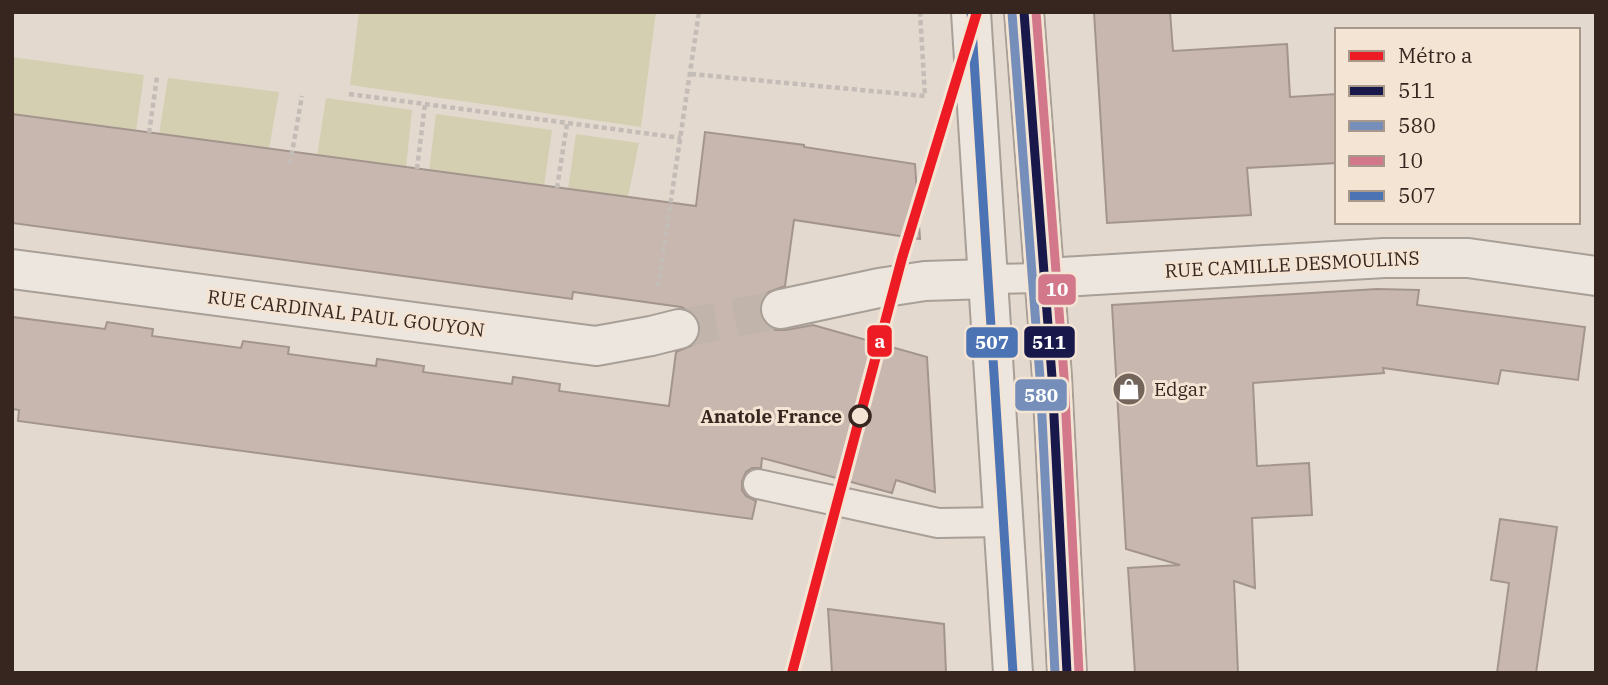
<svg xmlns="http://www.w3.org/2000/svg" width="1608" height="685" font-family="'IBM Plex Serif',serif">
<rect width="100%" height="100%" fill="#e3d9ce"/>
<g fill="#d5cfb1">
<path d="M 359,12 L 656,12 L 641,127 L 350,85 Z"/>
<path d="M 12,57 L 144,75 L 136,131 L 12,114 Z"/>
<path d="M 168,78 L 279,92 L 269,149 L 159,134 Z"/>
<path d="M 326,98 L 412,110 L 406,168 L 317,156 Z"/>
<path d="M 436,114 L 552,130 L 544,186 L 429,171 Z"/>
<path d="M 576,134 L 639,143 L 628,197 L 568,189 Z"/>
</g>
<g fill="#c7b7af" stroke="#a3958d" stroke-width="2">
<path d="M 1094,12 L 1170,12 L 1173,51 L 1287,44 L 1290,97 L 1337,94 L 1337,163 L 1247,168 L 1251,215 L 1107,223 Z"/>
<path d="M 12,114 L 696,206 L 705,132 L 804,145 L 804,147 L 915,164 L 920,239 L 794,220 L 785,286 L 766,293 L 760,303 L 760,313 L 764,323 L 775,330 L 786,330 L 813,325 L 927,357 L 935,492 L 896,480 L 892,493 L 762,458 L 761,468 L 752,468 L 746,472 L 742,481 L 742,490 L 746,496 L 756,501 L 752,519 L 18,421 L 19,410 L 12,409 L 12,317 L 105,329 L 107,322 L 153,329 L 152,336 L 241,348 L 243,341 L 289,347 L 288,354 L 376,366 L 377,359 L 424,366 L 423,372 L 512,384 L 513,377 L 560,384 L 559,391 L 669,406 L 676,352 L 695,344 L 700,334 L 700,324 L 694,313 L 681,307 L 573,292 L 572,299 L 12,223 Z"/>
<path d="M 1377,289 L 1419,290 L 1417,305 L 1585,327 L 1578,380 L 1501,370 L 1498,384 L 1383,368 L 1384,373 L 1253,383 L 1257,466 L 1309,463 L 1312,515 L 1252,518 L 1255,588 L 1234,581 L 1238,673 L 1135,673 L 1128,568 L 1180,565 L 1126,549 L 1112,305 Z"/>
<path d="M 1500,519 L 1557,527 L 1536,673 L 1497,673 L 1509,583 L 1491,580 Z"/>
<path d="M 828,609 L 944,624 L 946,673 L 832,673 Z"/>
</g>
<g fill="none" stroke-linecap="round" stroke-linejoin="round">
<path stroke="#c1b5ab" stroke-width="38" stroke-dasharray="38 19" stroke-linecap="butt" d="M 679,329 L 781,309"/>
<defs>
<g id="service">
<path d="M 988,279 L 1045,278"/>
<path d="M 758,484 L 938,523 L 1002,522"/>
</g>
<g id="minor">
<path d="M 12,269 L 596,346 L 651,336 L 679,329"/>
<path d="M 1045,278 L 1384,258 L 1468,258 L 1596,276"/>
<path d="M 781,309 L 879,288 L 925,281 L 988,279"/>
</g>
<g id="tertiary">
<path d="M 971,12 L 1013,673"/>
<path d="M 1024,12 L 1052,377 L 1067,673"/>
</g>
</defs>
<use href="#service" stroke="#a89f97" stroke-width="32"/>
<use href="#minor" stroke="#a89f97" stroke-width="42"/>
<use href="#tertiary" stroke="#a89f97" stroke-width="42"/>
<g stroke="#c4bcb6" stroke-width="4.5" stroke-dasharray="5 3.5" stroke-linecap="butt">
<path d="M 691,74 L 925,96 L 920,12"/>
<path d="M 349,94 L 681,138"/>
<path d="M 149,133 L 157,77"/>
<path d="M 290,164 L 302,96"/>
<path d="M 417,169 L 425,104"/>
<path d="M 557,188 L 567,124"/>
<path d="M 658,287 L 699,12"/>
</g>
<use href="#service" stroke="#ece6df" stroke-width="28"/>
<use href="#minor" stroke="#ece6df" stroke-width="38"/>
<use href="#tertiary" stroke="#ece6df" stroke-width="38"/>
<defs>
<path id="bus-1" d="M 1024,12 L 1052,377 L 1067,673"/>
<path id="bus-2" d="M 1012,13 L 1040,378 L 1055,673"/>
<path id="bus-3" d="M 1036,12 L 1064,376 L 1079,672"/>
<path id="bus-4" d="M 971,12 L 1013,673"/>
</defs>
<use href="#bus-1" stroke="#f4e4d4" stroke-width="14"/>
<use href="#bus-2" stroke="#f4e4d4" stroke-width="14"/>
<use href="#bus-3" stroke="#f4e4d4" stroke-width="14"/>
<use href="#bus-4" stroke="#f4e4d4" stroke-width="14"/>
<use href="#bus-1" stroke="#18194a" stroke-width="9"/>
<use href="#bus-2" stroke="#768fba" stroke-width="9"/>
<use href="#bus-3" stroke="#d3778a" stroke-width="9"/>
<use href="#bus-4" stroke="#4c74b5" stroke-width="9"/>
<defs>
<path id="metro-1" d="M 792,673 L 902,258 L 977,12"/>
</defs>
<use href="#metro-1" stroke="#f4e4d4" stroke-width="16"/>
<use href="#metro-1" stroke="#ed1c24" stroke-width="10"/>
</g>
<defs>
<symbol id="shop-disc" viewBox="-11 -11 22 22"><circle r="9.5" fill="#73655c" stroke="#f4e4d4"/><path d="M-5-2.5h2.3a2.7 3.5 0 0 1 5.4 0H5L5.5 6h-11ZM-1.5-2.5h3a1.5 2.3 0 0 0-3 0Z" fill="#fff"/></symbol>
</defs>
<g fill-rule="evenodd">
<use href="#shop-disc" x="1110" y="370" width="38" height="38"/>
</g>
<circle fill="#f4e4d4" stroke="#37261f" stroke-width="3.5" cx="860" cy="416" r="10"/>
<g text-anchor="middle" stroke-width="6" stroke-linejoin="round" paint-order="stroke">
<g font-size="19" fill="#37261f" stroke="#f4e4d4">
<text transform="translate(1292 264) rotate(-3)" y="7">RUE CAMILLE DESMOULINS</text>
<text transform="translate(346 313) rotate(7)" y="7">RUE CARDINAL PAUL GOUYON</text>
</g>
<g font-size="19" fill="#37261f" stroke="#f4e4d4" text-anchor="start">
<text x="1154" y="396">Edgar</text>
</g>
<g font-size="19" font-weight="bold" fill="#37261f" stroke="#f4e4d4" text-anchor="end">
<text x="842" y="423">Anatole France</text>
</g>
</g>
<g stroke="#f4e4d4" stroke-width="2.5">
<rect x="1037" y="273" width="40" height="33" rx="7" fill="#d3778a"/>
<rect x="866" y="324" width="27" height="34" rx="7" fill="#ed1c24"/>
<rect x="1023" y="325" width="53" height="34" rx="7" fill="#18194a"/>
<rect x="965" y="326" width="54" height="33" rx="7" fill="#4c74b5"/>
<rect x="1014" y="378" width="54" height="34" rx="7" fill="#768fba"/>
</g>
<g font-size="19" text-anchor="middle" font-weight="bold" fill="#fff">
<text x="1057" y="296">10</text>
<text x="880" y="348">a</text>
<text x="1049" y="349">511</text>
<text x="992" y="349">507</text>
<text x="1041" y="402">580</text>
</g>
<rect width="1608" height="685" fill="none" stroke="#37261f" stroke-width="28"/>
<rect x="1335" y="28" width="245" height="196" fill="#f4e4d4" stroke="#a8988c" stroke-width="2"/>
<rect x="1349" y="51" width="35" height="10" fill="#ed1c24" stroke="#a8988c" stroke-width="2"/>
<text x="1398" y="63" font-size="21" fill="#37261f">Métro a</text>
<rect x="1349" y="86" width="35" height="10" fill="#18194a" stroke="#a8988c" stroke-width="2"/>
<text x="1398" y="98" font-size="21" fill="#37261f">511</text>
<rect x="1349" y="121" width="35" height="10" fill="#768fba" stroke="#a8988c" stroke-width="2"/>
<text x="1398" y="133" font-size="21" fill="#37261f">580</text>
<rect x="1349" y="156" width="35" height="10" fill="#d3778a" stroke="#a8988c" stroke-width="2"/>
<text x="1398" y="168" font-size="21" fill="#37261f">10</text>
<rect x="1349" y="191" width="35" height="10" fill="#4c74b5" stroke="#a8988c" stroke-width="2"/>
<text x="1398" y="203" font-size="21" fill="#37261f">507</text>
</svg>
